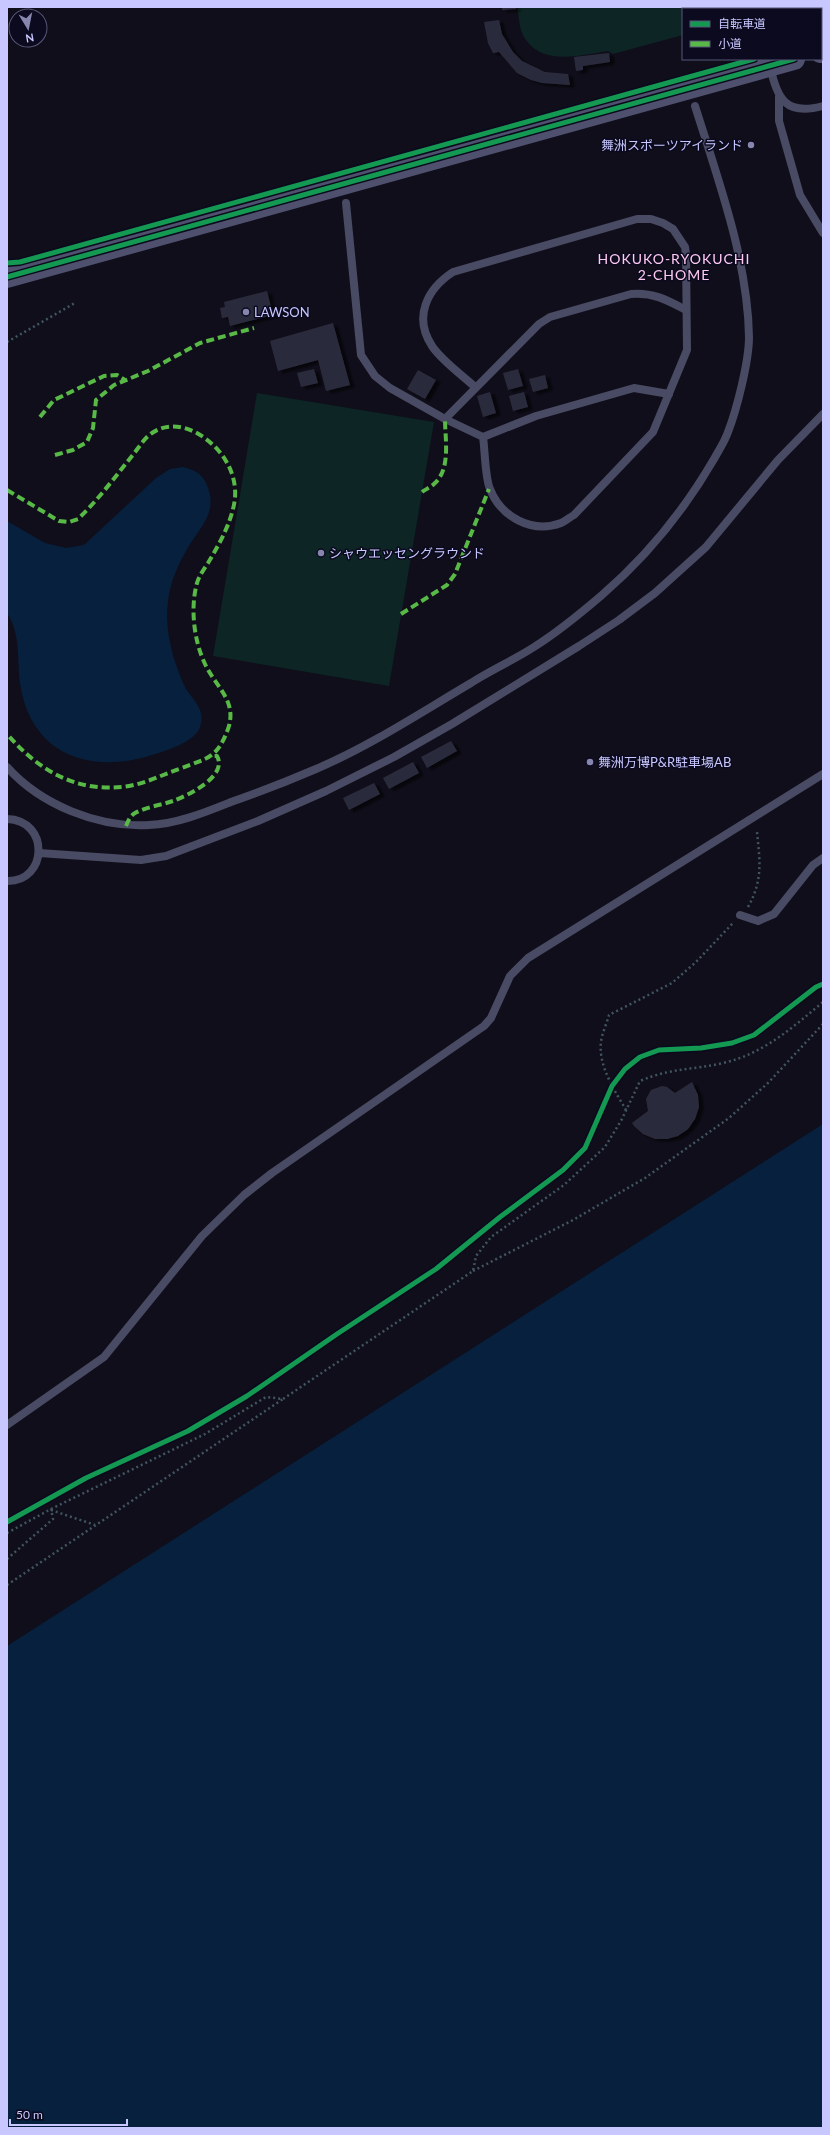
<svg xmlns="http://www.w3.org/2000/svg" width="830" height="2135" font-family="Lato,'Noto Sans JP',sans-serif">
<defs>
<filter id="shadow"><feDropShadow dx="4.5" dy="2.5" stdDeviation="1" flood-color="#0009"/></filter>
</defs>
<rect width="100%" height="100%" fill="#0f0e1a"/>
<g fill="#0d2524">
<path d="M 517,7 L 777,7 L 771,9 L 683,9 L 683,35 L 613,54 L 608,51 C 581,55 542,67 524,37 C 519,28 519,17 517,7 Z"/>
<path d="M 257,393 L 434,422 L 389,686 L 213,656 Z"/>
</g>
<g fill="#07203d">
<path d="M 182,467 C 193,469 201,473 206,483 C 220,513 199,527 186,551 C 177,567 170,583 168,602 C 165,624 170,649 178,670 C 180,676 183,683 186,689 C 194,701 206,710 200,727 C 195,742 166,751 152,755 C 89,775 30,754 20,683 C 17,660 21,634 7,613 L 7,521 L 45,543 L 66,548 L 84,545 L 156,478 L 170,469 Z"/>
<path d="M 823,1124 L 823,2128 L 7,2128 L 7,1646 Z"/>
</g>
<g fill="#2c2b3d" filter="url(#shadow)">
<path d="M 502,7 L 516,7 L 516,9 L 502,10 Z"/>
<path d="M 499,20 L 502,34 L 513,52 L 522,61 L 545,72 L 568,74 L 570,85 L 542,83 L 531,80 L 517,73 L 499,52 L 493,53 L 488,43 L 484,22 Z"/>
<path d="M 609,53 L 610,62 L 583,66 L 583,70 L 576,71 L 574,57 Z"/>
<path d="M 267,291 L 273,315 L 230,326 L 228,317 L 222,318 L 220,308 L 225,307 L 224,302 Z"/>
<path d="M 333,323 L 350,385 L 326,391 L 318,360 L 278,371 L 270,341 Z"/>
<path d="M 314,369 L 318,383 L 301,387 L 297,373 Z"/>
<path d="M 518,369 L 523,386 L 508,390 L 503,373 Z"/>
<path d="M 418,370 L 436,380 L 425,399 L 407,389 Z"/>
<path d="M 545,375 L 548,388 L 533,392 L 529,379 Z"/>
<path d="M 490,392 L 496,413 L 483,417 L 477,396 Z"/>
<path d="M 524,392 L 528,407 L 513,411 L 509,396 Z"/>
<path d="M 451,741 L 457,751 L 427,768 L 421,757 Z"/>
<path d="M 413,762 L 419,773 L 389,789 L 383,778 Z"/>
<path d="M 374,783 L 380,794 L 349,810 L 343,798 Z"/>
<path d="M 692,1082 L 698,1095 L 699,1107 L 695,1119 L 688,1129 L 678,1136 L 667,1139 L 655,1139 L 643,1134 L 634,1126 L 632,1123 L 648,1111 L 646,1099 L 651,1090 L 662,1086 L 667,1087 L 675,1093 Z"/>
</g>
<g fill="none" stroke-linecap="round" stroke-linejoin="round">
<g stroke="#415561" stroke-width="2.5" stroke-dasharray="2 3" stroke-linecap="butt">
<path d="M 7,342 L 75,303"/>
<path d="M 748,907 C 763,880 760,862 757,832"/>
<path d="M 626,1110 C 615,1091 598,1066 601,1042 C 602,1033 607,1023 609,1015 L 672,983 L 696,962 L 733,923"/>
<path d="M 473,1271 L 573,1220 L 645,1178 L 729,1118 L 768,1083 L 823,1024"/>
<path d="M 51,1510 L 95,1525"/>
<path d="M 7,1533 L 51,1509 L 205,1434 L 266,1397 L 283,1399 L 473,1271 L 476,1256 L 491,1237 L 564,1185 L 605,1147 L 622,1119 L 640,1081 C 670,1068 693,1070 723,1063 C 763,1054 792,1028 823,1002"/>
<path d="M 7,1559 L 53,1519 L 51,1509"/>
<path d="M 7,1585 L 283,1399"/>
</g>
<g stroke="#494a63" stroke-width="8">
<path d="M 770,67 C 778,99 785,116 823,106"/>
<path d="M 779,97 L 779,121 L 800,195 L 823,233"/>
<path d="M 346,203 L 361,355 L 375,376 L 390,388 L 445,419 L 483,437 C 485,450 485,478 490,489 C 501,517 532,534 561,523 C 566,521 570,517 574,515 L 653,432 L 687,350 L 686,254 L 685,247 L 673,229 L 663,223 L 651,219 L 637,219 L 453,272 C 427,289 413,317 432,346 C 441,360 462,375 475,387"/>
<path d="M 445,419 L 539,324 L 550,317 L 631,294 C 653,292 667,300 686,310"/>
<path d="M 483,437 L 536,416 L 634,388 L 669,394"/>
<path d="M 7,767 C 41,805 98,828 149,825 C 177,824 206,812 231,802 C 260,792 288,781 316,769 C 370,746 420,713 471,683 C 491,670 514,660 534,647 C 558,632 581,613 602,595 C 646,557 685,509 714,459 C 719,450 725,441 728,432 C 737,409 749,361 749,337 C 748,261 718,179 695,106"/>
<path d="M 7,819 C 50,820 48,882 7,881"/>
<path d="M 39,853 L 141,860 L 166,856 L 258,821 L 326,791 L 394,757 L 452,724 L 579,646 L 619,620 L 655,593 L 706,547 L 778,460 L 823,414"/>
<path d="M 740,915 L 758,921 L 774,914 L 813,865 L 823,858"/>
<path d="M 7,1425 L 104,1357 L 202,1236 L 244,1195 L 272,1173 L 484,1026 L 491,1018 L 510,976 L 528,958 L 823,774"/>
</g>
<g stroke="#4f506e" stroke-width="22">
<path d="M 821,52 L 823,51"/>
<path d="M 7,277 L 794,59"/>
</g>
<g stroke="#58b947" stroke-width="4" stroke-dasharray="8 4" stroke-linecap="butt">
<path d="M 40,417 L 54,400 L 104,376 L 117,375 L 125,380"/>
<path d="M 55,455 L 73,450 L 87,442 L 93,428 L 96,400 L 114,385 L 148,371 L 200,343 L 254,328"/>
<path d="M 7,490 L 59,521 L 69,522 L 78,519 C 98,500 115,477 132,456 C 138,449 144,438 152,433 C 174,418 201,431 218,450 C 232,466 239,487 233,509 C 228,529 218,546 208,563 C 204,569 199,576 197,583 C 190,608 194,641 205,664 C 215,686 238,701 228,729 C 217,759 207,758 179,769 C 162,775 146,783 129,786 C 78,794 39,771 7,734"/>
<path d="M 422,492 C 426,489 431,487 435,483 C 451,468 445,439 445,419"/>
<path d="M 401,614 L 447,585 L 455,574 L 489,489"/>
<path d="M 126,826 C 128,821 130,816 135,813 C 146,807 161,805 173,801 C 189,795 228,776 217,756 L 210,756"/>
</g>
<defs>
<g id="cycleway">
<path d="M 7,263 L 20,262 L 754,59"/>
<path d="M 7,277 L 794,59"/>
<path d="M 7,1522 L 86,1478 L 188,1431 L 247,1396 L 337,1334 L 436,1269 L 500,1217 L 563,1170 L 585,1148 L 612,1086 L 625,1069 L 640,1057 L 659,1050 L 701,1048 L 732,1043 L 754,1035 L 816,987 L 823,984"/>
</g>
</defs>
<use href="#cycleway" stroke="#0b0a1e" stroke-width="8"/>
<use href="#cycleway" stroke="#139951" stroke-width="5"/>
</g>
<g fill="#8786af" stroke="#0b0a1e" stroke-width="1.5">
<circle cx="751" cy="145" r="4"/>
<circle cx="246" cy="312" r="4"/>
<circle cx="321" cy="553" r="4"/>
<circle cx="590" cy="762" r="4"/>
</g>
<g text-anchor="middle" stroke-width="3" stroke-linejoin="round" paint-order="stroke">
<g font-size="13" fill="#c8c7ff" stroke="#0b0a1e" text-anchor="start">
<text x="743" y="150" text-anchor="end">舞洲スポーツアイランド</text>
<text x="254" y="317">LAWSON</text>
<text x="329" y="558">シャウエッセングラウンド</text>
<text x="598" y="767">舞洲万博P&amp;R駐車場AB</text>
</g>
<g font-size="14" letter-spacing="1" fill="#ffc9f1" stroke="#0b0a1e">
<text x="674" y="264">HOKUKO-RYOKUCHI<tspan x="674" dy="16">2-CHOME</tspan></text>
</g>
</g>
<rect width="830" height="2135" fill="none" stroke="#c8c7ff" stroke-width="16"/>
<rect x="682" y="8" width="140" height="52" fill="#0b0a1e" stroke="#575678"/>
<rect x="690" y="21" width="20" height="6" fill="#139951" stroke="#575678"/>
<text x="718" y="28" font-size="12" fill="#c8c7ff">自転車道</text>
<rect x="690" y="41" width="20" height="6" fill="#58b947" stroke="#575678"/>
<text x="718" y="48" font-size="12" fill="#c8c7ff">小道</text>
<g transform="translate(28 28) rotate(170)"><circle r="19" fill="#0b0a1e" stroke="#575678"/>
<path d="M0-3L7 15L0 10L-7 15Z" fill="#8786af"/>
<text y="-6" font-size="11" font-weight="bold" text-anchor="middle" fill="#c8c7ff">N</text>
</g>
<path d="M10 2119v6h117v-6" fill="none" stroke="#c8c7ff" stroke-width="2"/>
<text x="16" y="2119" font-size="12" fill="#c8c7ff" stroke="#0b0a1e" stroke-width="3" paint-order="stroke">50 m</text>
</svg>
